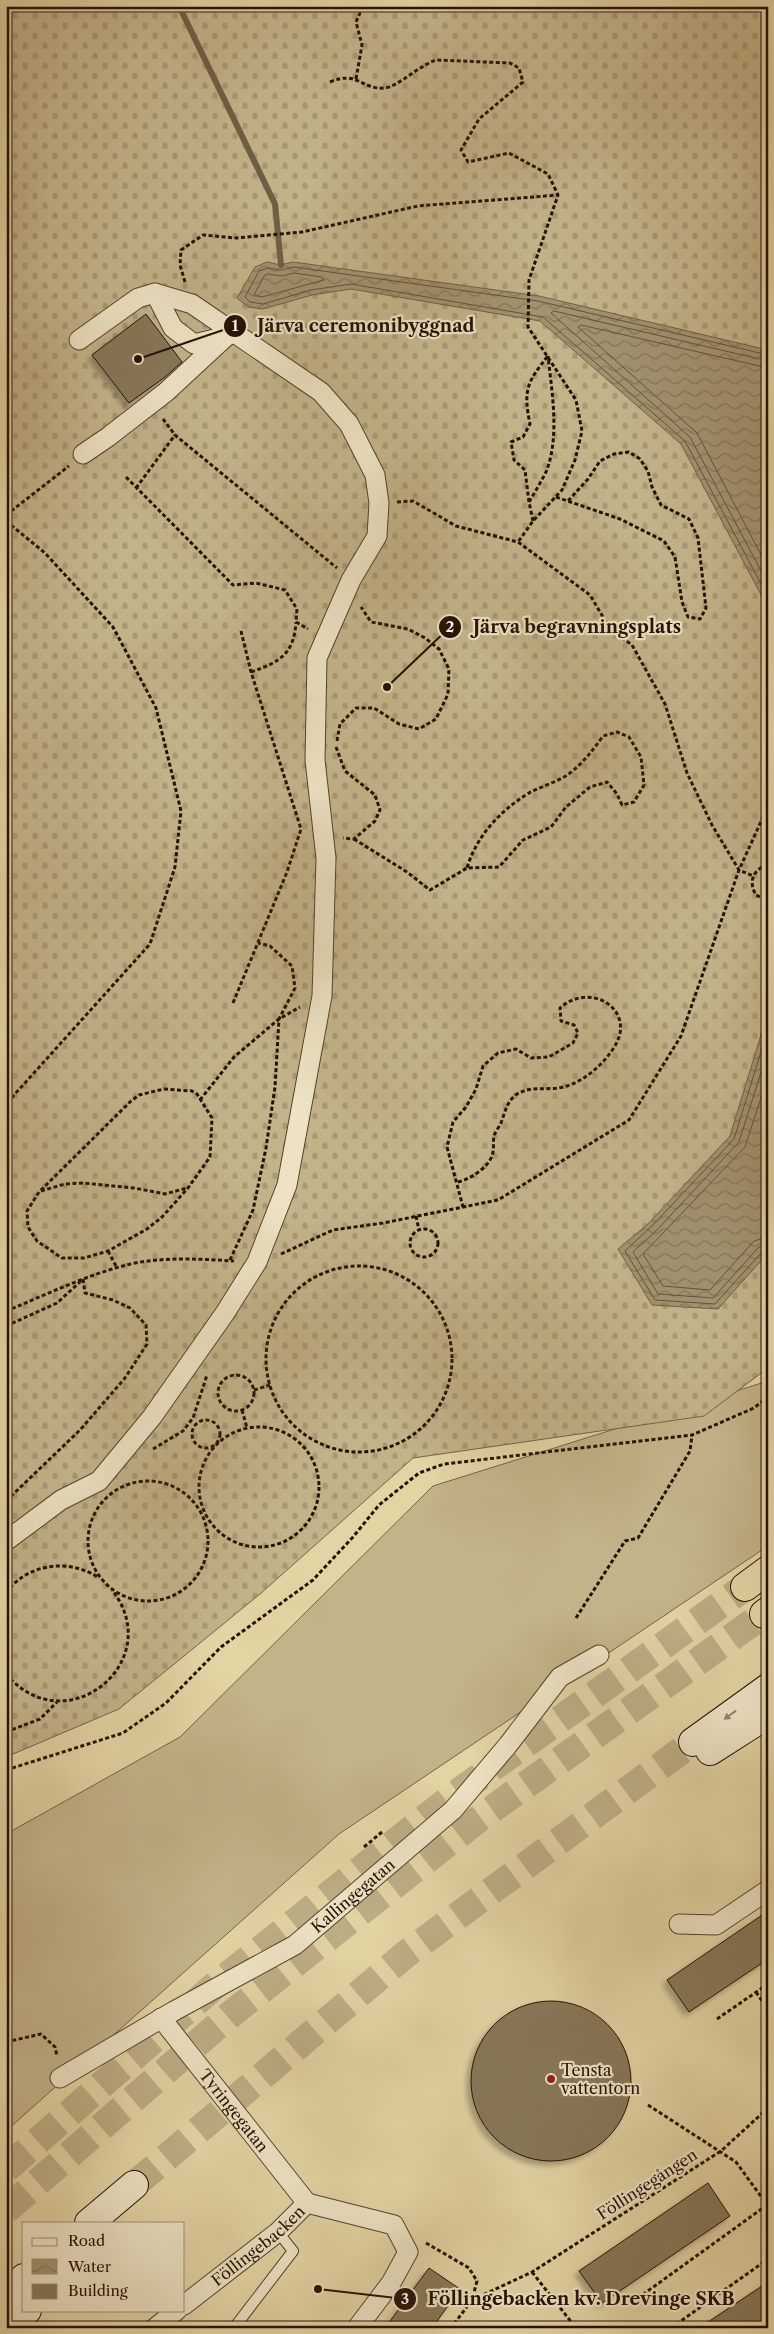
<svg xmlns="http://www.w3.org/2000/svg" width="774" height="2334" font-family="'Libre Caslon Text',serif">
<defs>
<pattern id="cemetery-stones" width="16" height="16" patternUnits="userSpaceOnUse" patternTransform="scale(1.25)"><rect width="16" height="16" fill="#c3b389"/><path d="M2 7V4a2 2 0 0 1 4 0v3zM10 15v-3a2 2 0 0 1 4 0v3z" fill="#a79975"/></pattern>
<pattern id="water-waves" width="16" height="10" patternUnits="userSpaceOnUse" patternTransform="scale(1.25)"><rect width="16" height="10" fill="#a2926f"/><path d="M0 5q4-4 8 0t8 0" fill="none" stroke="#847659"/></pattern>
<filter id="shadow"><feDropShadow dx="-4.5" dy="4.5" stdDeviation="2.5" flood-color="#0004"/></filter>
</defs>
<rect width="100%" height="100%" fill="#e3d4a4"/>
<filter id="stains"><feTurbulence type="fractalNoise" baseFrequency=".004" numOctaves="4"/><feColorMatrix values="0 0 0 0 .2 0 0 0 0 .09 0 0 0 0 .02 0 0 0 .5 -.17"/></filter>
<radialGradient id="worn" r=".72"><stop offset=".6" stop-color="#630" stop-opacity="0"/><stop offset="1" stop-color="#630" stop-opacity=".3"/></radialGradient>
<path fill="#c3b389" stroke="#746248" d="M 768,1381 L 768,1546 L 339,1834 L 6,2131 L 6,1834 L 180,1737 L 433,1486 Z"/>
<path fill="url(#cemetery-stones)" stroke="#746248" d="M 6,6 L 768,6 L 768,1368 L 704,1416 L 413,1458 L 260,1594 L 119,1709 L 6,1757 Z"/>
<g fill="url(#water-waves)" stroke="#705f45">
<path d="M 267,262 L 281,265 L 293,262 L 539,296 L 768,350 L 768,608 L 681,444 L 540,321 L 351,289 L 312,295 L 263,309 L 248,307 L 237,298 L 255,267 Z"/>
<path d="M 768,1012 L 768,1253 L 718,1309 L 652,1305 L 618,1249 L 648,1224 L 730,1136 Z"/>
</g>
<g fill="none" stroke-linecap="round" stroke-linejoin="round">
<g stroke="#63523b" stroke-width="1">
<path d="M 294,273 L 322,277 L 324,280 L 262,297 L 254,295 L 264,276 L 268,274 L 282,276 Z"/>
<path d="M 768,355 L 538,301 L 294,267 L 281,270 L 268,268 L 259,271 L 245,297 L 250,302 L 263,304 L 311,290 L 351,284 L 543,317 L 685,441 L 768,597"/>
<path d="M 768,361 L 554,311 L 551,313 L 690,437 L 768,584"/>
<path d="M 768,368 L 581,325 L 578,327 L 697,433 L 768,568"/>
<path d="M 768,1029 L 734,1139 L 651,1227 L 625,1251 L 655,1300 L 715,1304 L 762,1252 L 768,1251"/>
<path d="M 768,1050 L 739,1142 L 656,1231 L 633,1252 L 658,1294 L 713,1298 L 758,1248 L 768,1244"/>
<path d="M 768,1076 L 745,1147 L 643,1254 L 663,1286 L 710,1290 L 754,1241 L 768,1237"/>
</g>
<path stroke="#705f45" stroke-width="6" d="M 179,6 L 275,204 L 281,265"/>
</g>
<g fill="#877759" stroke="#241207" filter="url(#shadow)">
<path d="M 146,314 L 182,362 L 165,377 L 129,403 L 92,355 Z"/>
<path d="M 768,1911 L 768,1959 L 689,2012 L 667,1980 Z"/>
<circle cx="551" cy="2081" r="80"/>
<path d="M 708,2183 L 730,2216 L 602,2303 L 579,2271 Z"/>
<path d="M 429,2268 L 460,2289 L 432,2328 L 385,2328 Z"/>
<path d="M 768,2282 L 768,2328 L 699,2328 Z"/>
</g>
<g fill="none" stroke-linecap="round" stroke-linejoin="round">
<path stroke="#bdad85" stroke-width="28" stroke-dasharray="28 14" stroke-linecap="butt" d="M 134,2185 L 406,1954 L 693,1742"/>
<g stroke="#bdad85" stroke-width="28" stroke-dasharray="28 14" stroke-linecap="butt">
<path d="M 6,2169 L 212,1988 L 457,1793 L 745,1587"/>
<path d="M 6,2210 L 231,2014 L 477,1820 L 764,1614"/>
</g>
<defs>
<path id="lane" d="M 234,2328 L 293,2251 L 278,2232"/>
<g id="street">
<path d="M 155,293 L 173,328 L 194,344 L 227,336"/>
<path d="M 83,454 L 108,437 L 166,392 L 233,330"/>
<path d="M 6,1541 L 61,1500 L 99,1481 L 152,1417 L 225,1313 L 257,1262 L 287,1185 L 322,996 L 326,858 L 315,760 L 317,658 L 351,580 L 377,536 L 379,503 L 375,475 L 349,424 L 321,392 L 192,304 L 155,293 L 138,298 L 79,340"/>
<path d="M 679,1924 L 716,1925 L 768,1890"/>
<path id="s1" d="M 161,2018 L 307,2203"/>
<path id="s2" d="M 60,2078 L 174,2011 L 295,1945 L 453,1810 L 508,1745 L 560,1677 L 599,1655"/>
<path id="s3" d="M 184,2305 L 278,2232 L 307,2203 L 394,2225 L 408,2252 L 391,2283 L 357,2328"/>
<path d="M 155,2328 L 177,2310"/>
</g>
<g id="secondary">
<path d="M 693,1742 L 768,1688"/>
<path d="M 710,1751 L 768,1714"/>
<path d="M 89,2223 L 134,2185"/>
<path d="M 6,2293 L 24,2278"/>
<path d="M 8,2328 L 27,2310"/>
</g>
<g id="highway">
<path d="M 745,1587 L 768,1570"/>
<path d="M 764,1614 L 768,1611"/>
</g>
</defs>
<use href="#lane" stroke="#54422e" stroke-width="12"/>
<use href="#street" stroke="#54422e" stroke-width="21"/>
<use href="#secondary" stroke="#241207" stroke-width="30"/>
<use href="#highway" stroke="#241207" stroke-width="30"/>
<g stroke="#241207" stroke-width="3" stroke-dasharray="4 2.5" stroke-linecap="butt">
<path d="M 356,79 L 362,45 L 356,22 L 363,6"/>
<path d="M 330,82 C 358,70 361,90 385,88 C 397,87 420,65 436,60 L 510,63 L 519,68 L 523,82 L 479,119 L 461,150 L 468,162 L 509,153 L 548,174 L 558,195"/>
<path d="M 185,282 L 180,265 L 181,250 L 203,235 L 236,238 L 302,232 L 418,206 L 558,195 L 529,280 L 528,327 L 576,400 L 582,431 L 575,460 L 562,490 L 533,521 L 518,542"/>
<path d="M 163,419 L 175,435 L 337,568"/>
<path d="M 126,477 L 233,585 L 256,583 L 285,590 L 297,609 L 296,622 L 308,629"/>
<path d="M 136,488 L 175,435"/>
<path d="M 556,497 L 620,519 L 664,541 L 675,557 L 682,602 L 688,617 L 700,619 L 706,608 L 698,538 L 689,519 L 661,505 L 652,487 L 648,471 L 640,459 L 629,452 L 614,454 L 600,461 L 588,479 L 568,501"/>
<path d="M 397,502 L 413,501 L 456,526 L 518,542 L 590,595 L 610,629 L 632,645 L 665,704 L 687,773 L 712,825 L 739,870 L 753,876"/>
<path d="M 529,502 L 525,470 L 514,460 L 511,442 L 523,437 L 530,424 C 523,390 527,382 548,356"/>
<path d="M 6,515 L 69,466"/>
<path d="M 6,521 L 45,553 L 113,627 L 156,708 L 181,811 L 175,867 L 150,944 L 6,1104"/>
<path d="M 533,521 L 529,502 C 535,492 541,482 546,472 C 560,437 552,393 548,356"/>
<path d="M 251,672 C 280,662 294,654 296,622"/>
<path d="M 337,741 L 340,724 L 356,708 L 374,708 L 399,724 L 419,729 L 436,719 L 448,694 L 449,669 L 439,649 L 425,638 L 408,629 L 371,622 L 361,607"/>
<path d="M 336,747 L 345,771 L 375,795 L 380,810 L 375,821 L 354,839 L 343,838"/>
<path d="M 354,839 L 407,872 L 430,890 L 467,868 L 499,867 L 523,840 L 551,827 L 566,807 L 590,787 L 607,782 L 617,794 L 622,805 L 634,802 L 644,785 L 641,757 L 629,737 L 617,732 L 603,736 C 593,750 584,762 570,773 C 558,782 542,786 529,793 C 500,811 477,835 467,868"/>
<path d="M 768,865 C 753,869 748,882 756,895 L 768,901"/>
<path d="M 233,1003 L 287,872 L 301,829 L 251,672 L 241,631"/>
<path d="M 164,1089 L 192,1091 L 197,1094 L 212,1118 L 210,1157 L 188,1188 L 162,1217 L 147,1229 L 108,1251 L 84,1258 L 62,1258 L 37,1241 L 28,1227 L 27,1211 L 39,1192 L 131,1101 L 139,1095 Z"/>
<path d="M 200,1100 L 234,1057 L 279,1019 L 300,1007"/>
<path d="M 458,1182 C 471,1179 491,1166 493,1152 C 494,1147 493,1141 494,1136 C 495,1132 499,1127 501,1123 C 505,1112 507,1101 517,1094 C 531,1086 544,1090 558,1088 C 581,1085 605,1064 616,1044 C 635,1009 590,981 560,1008 L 561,1021 L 574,1025 L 578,1033 L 573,1043 L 549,1057 L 531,1058 L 516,1049 L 498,1053 L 483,1066 L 476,1089 L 466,1107 L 453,1122 L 447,1147 L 463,1207"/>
<path d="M 41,1191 L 65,1184 L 83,1183 L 134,1188 L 165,1194 L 187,1188"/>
<path d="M 416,1216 L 419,1230"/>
<circle cx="424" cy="1243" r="14"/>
<path d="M 108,1251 L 117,1268"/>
<path d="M 281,1254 L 333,1230 L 383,1223 L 498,1200 L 629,1120 L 681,1036 L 739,870 L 768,806"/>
<path d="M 230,1260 L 253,1210 L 266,1148 L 275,1087 L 279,1019 L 295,988 L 292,966 L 270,946 L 258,943"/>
<circle cx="359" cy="1359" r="93"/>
<path d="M 6,1311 C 48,1294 90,1273 135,1263 C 168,1257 201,1259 234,1261"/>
<path d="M 6,1326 L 57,1303 L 81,1281"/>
<circle cx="236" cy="1393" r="18"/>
<path d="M 254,1390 L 270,1385"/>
<path d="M 242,1410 L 247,1428"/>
<circle cx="206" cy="1434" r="14"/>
<circle cx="259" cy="1487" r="60"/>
<path d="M 6,1443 L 8,1449 L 6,1453"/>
<path d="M 153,1449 L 183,1431 L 193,1418 L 207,1375"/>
<circle cx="148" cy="1541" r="60"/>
<path d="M 6,1501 L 80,1430 L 125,1378 L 147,1344 L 146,1325 L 130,1308 L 113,1300 L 85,1293 L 83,1279"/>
<path d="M 6,1593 C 27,1563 70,1558 99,1578"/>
<path d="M 576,1618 L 625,1541 L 638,1538 L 690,1451 L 692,1435"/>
<path d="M 6,1674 C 66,1745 168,1661 112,1590"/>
<path d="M 6,1732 L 40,1719 L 57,1702"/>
<path d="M 6,1770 L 123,1733 L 166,1703 L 221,1647 L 313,1580 L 353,1537 L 379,1505 L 419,1473 L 444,1464 L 692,1435 L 754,1408 L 768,1397"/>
<path d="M 364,1847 L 382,1832"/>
<path d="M 756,1992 L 768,2010"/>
<path d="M 717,2019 L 768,1984"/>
<path d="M 6,2042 L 41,2034 L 55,2047 L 57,2056"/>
<path d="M 648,2105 L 736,2162 L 768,2206"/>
<path d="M 426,2243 L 469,2268 L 477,2281 L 472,2300 L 451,2328"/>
<path d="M 532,2272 L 576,2328"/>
<path d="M 472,2300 L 532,2272 L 721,2151 L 768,2108"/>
<path d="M 627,2306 L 767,2205"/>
<path d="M 671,2328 L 768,2259"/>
</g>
<use href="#lane" stroke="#ede3c4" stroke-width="10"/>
<use href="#street" stroke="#ede3c4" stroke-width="19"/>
<use href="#secondary" stroke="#ede3c4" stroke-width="28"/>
<use href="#highway" stroke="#e3d4a4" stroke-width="28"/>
</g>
<defs><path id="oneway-solid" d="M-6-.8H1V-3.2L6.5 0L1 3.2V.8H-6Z" transform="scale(1.25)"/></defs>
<use fill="#93856f" href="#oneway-solid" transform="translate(730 1715) rotate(144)"/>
<circle fill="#8f2418" stroke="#ede3c4" stroke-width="2" cx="551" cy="2079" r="5"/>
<g text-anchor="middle" stroke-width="4.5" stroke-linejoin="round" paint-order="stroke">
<g font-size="16" fill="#241207" stroke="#ede3c4">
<text dy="6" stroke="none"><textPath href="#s2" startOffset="346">Kallingegatan</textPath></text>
<text dy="6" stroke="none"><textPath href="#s1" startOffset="118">Tyringegatan</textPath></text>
<text transform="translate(647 2184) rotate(-33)" y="6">Föllingegången</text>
<text dy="6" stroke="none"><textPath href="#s3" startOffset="95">Föllingebacken</textPath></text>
</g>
<g font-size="16" fill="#241207" stroke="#ede3c4" text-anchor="start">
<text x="561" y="2076">Tensta<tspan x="561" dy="18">vattentorn</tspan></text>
</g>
</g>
<path fill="none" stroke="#241207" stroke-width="2" d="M138 359L235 326M387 687L450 627M318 2289L405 2299"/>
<g fill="#241207" stroke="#ede3c4" stroke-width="2">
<circle cx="138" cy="359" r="5"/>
<circle cx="387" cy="687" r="5"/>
<circle cx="318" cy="2289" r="5"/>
<circle cx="235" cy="326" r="12"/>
<circle cx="450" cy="627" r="12"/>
<circle cx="405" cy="2299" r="12"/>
</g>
<g font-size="15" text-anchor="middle" font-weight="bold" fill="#fff">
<text x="235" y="331">1</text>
<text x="450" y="632">2</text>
<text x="405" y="2304">3</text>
</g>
<g font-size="18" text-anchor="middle" font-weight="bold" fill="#241207" stroke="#ede3c4" stroke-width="4.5" stroke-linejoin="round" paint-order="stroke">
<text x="366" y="332">Järva ceremonibyggnad</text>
<text x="577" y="633">Järva begravningsplats</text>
<text x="581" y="2305">Föllingebacken kv. Drevinge SKB</text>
</g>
<rect width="774" height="2334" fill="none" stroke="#e3d4a4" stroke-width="25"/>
<rect x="8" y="8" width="759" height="2319" fill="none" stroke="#241207" stroke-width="2.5"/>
<rect x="12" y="12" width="749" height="2309" fill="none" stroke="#241207"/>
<rect x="22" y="2222" width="162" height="90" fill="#ede3c4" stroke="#9d8f78"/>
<rect x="32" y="2238" width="25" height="8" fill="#ede3c4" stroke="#9d8f78"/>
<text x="68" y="2246" font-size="15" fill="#241207">Road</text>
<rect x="32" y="2259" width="25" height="15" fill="url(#water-waves)" stroke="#9d8f78"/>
<text x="68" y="2272" font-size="15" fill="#241207">Water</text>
<rect x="32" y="2284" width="25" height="15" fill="#877759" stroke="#9d8f78"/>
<text x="68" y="2296" font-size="15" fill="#241207">Building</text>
<rect width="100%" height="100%" filter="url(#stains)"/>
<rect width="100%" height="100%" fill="url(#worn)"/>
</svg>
